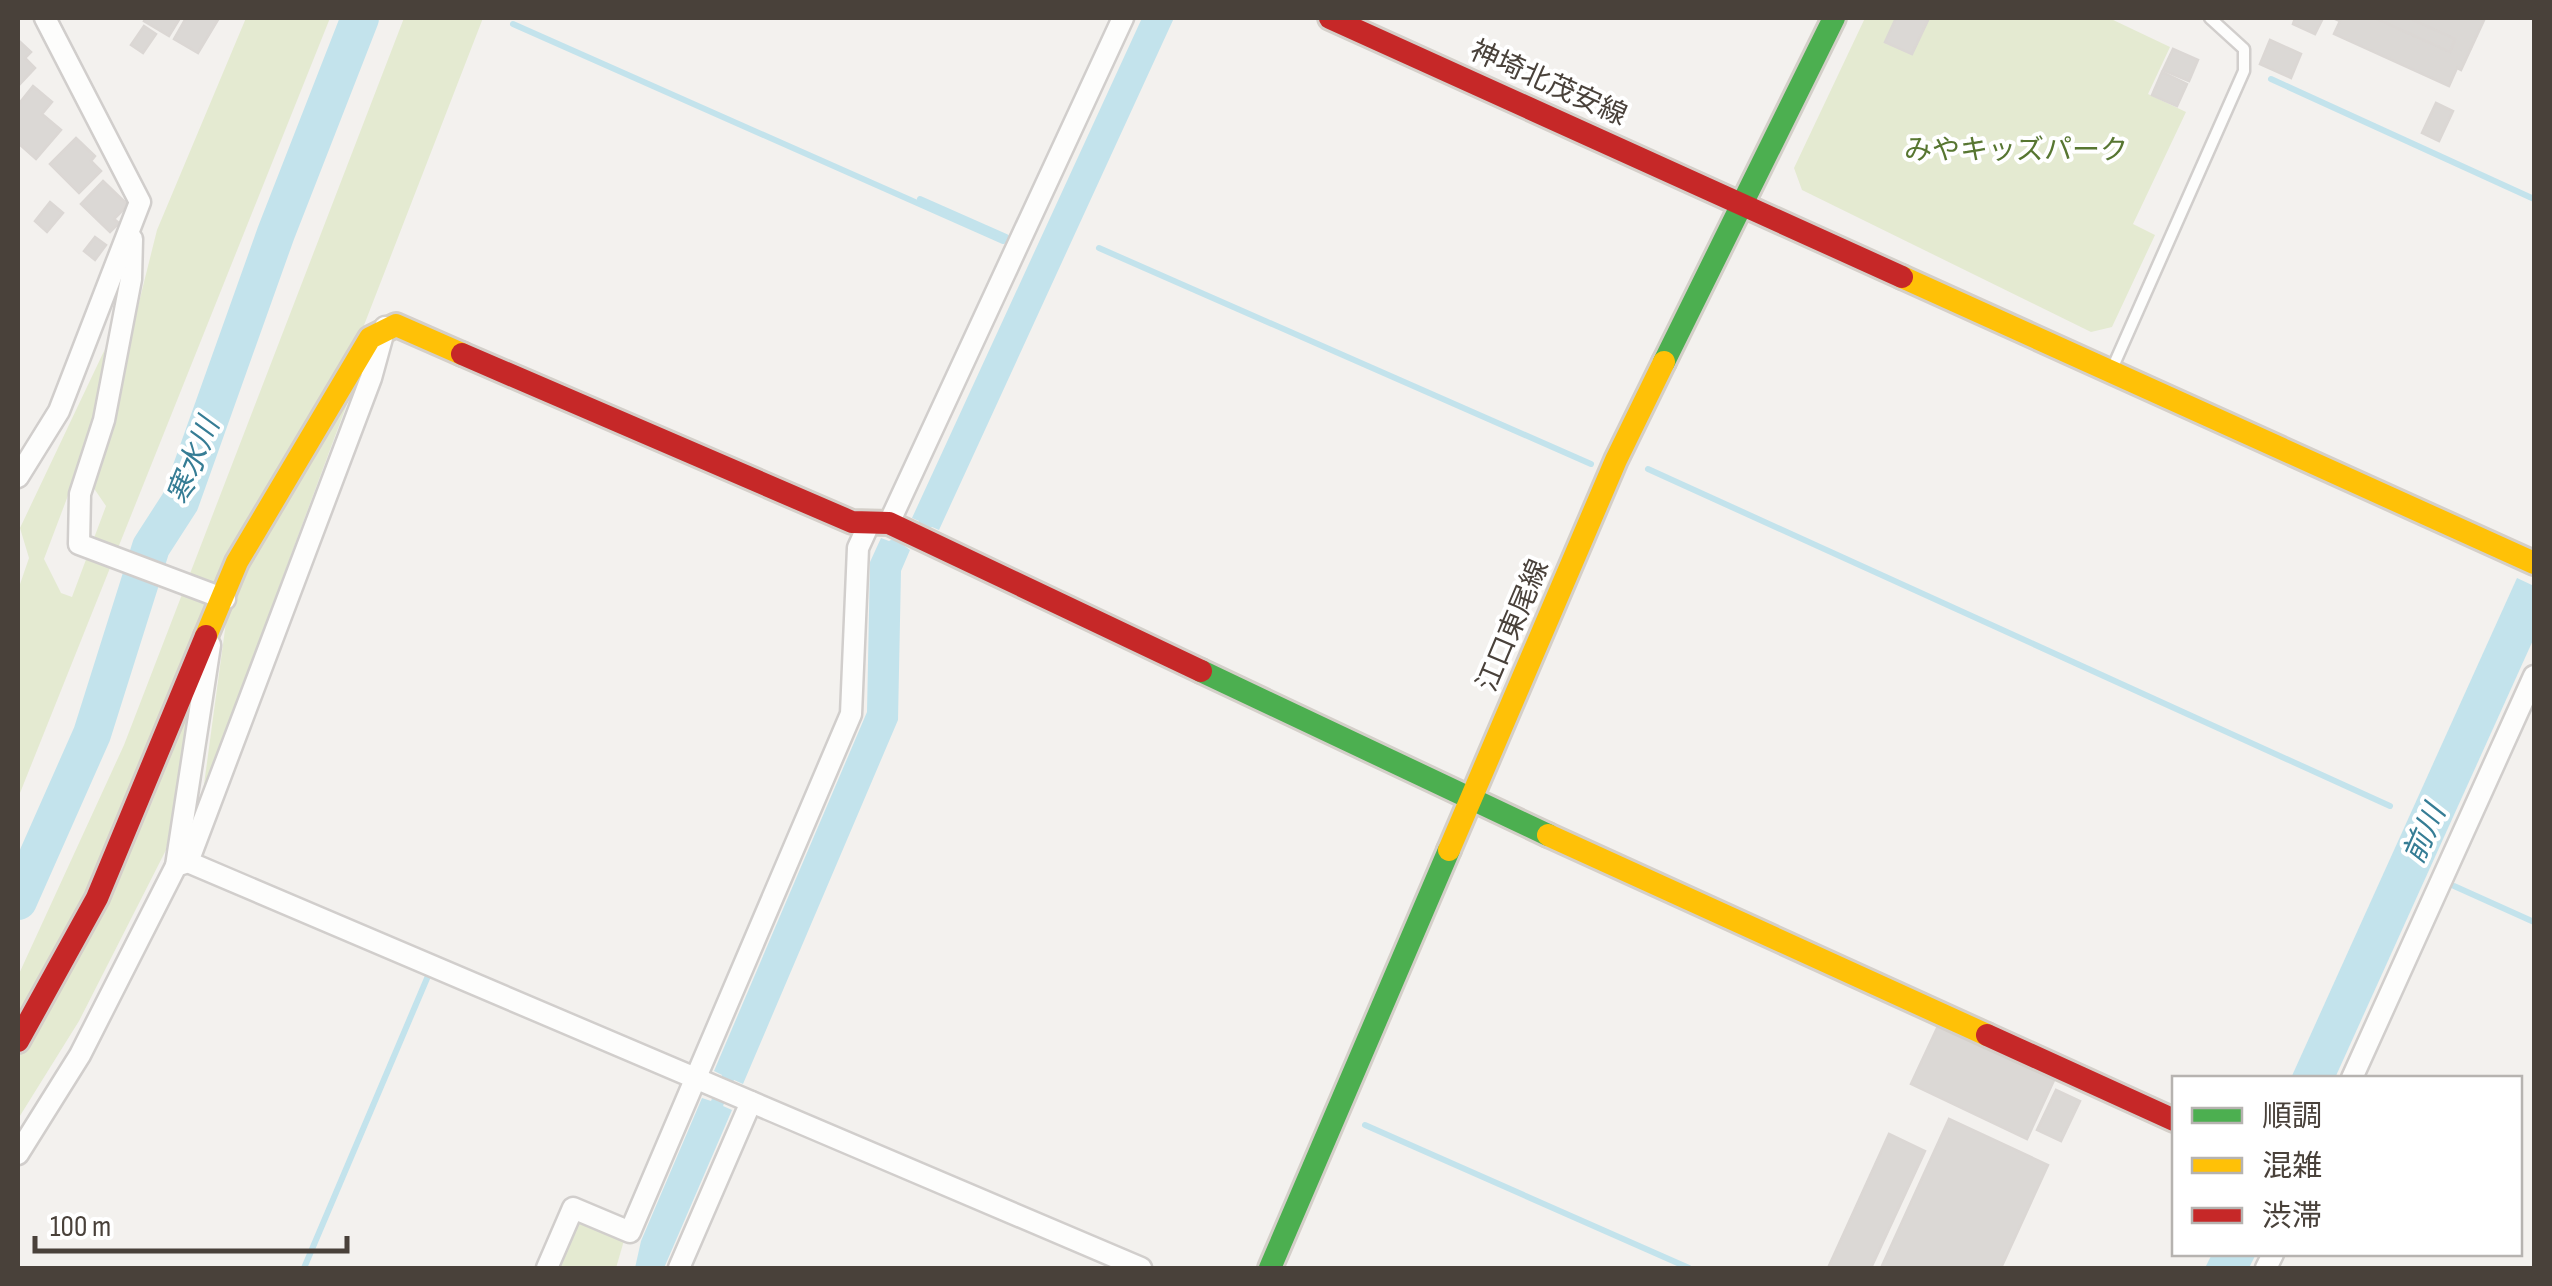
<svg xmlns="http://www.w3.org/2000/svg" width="2552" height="1286" font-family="'Sofia Sans Condensed','Noto Sans JP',sans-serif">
<rect width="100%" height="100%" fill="#f3f1ee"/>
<g fill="#e4ead1">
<path d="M 246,18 L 330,18 L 18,798 L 18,590 L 29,558 L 20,528 L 105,349 L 92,432 L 44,559 L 61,593 L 72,597 L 106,506 L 93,487 L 157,230 Z"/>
<path d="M 404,18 L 483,18 L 349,364 L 140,778 L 38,993 L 18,1024 L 18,976 L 124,745 Z"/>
<path d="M 1865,18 L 2109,18 L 2170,47 L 2148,94 L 2186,112 L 2133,224 L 2155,235 L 2112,327 L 2091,332 L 1802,190 L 1794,168 Z"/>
<path d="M 350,396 L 203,792 L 226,622 L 248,568 Z"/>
<path d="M 198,679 L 166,850 L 79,1021 L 18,1119 L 18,1059 L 70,971 L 153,800 Z"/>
<path d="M 590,1221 L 625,1237 L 616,1268 L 555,1268 L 576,1225 Z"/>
</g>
<g fill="#c3e3ec">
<path d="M 1142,18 L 1174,18 L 939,530 L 932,527 L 902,544 L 910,550 L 901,571 L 898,720 L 743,1084 L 734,1080 L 723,1106 L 732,1110 L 664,1268 L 635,1268 L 641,1241 L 702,1098 L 711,1101 L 722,1075 L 714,1071 L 867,712 L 870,562 L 881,538 L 889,541 L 917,526 L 919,521 L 912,518 Z"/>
<path d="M 2517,578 L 2534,586 L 2534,638 L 2335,1078 L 2291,1078 Z"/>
<path d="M 2212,1254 L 2256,1254 L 2249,1268 L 2205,1268 Z"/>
</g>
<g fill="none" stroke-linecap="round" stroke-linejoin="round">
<g stroke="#c3e3ec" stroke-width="6">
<path d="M 513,24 L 1003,241"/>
<path d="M 2271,79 L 2534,199"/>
<path d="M 920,199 L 1006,237"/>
<path d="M 1099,248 L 1591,464"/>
<path d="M 1648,469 L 2390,806"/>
<path d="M 2454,886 L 2534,922"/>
<path d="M 1365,1125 L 1689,1268"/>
<path d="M 304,1268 L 428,976"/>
</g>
<path stroke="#c3e3ec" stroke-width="38" d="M 18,901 L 92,734 L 151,547 L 180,502 L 276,233 L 360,18"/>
</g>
<g fill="#dbd8d5" stroke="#dbd7d4" stroke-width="2.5">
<path d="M 146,18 L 180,18 L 169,36 L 144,21 Z"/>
<path d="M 186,18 L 219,18 L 198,53 L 174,39 Z"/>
<path d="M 1896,18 L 1929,18 L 1912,54 L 1885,42 Z"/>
<path d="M 2295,18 L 2323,18 L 2315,34 L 2293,24 Z"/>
<path d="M 2333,18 L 2375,18 L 2450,52 L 2455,39 L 2409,18 L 2485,18 L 2461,70 L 2457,68 L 2449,86 L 2334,34 L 2340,21 Z"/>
<path d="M 2375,18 L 2409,18 L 2455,39 L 2450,52 Z"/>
<path d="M 144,26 L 156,34 L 143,53 L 131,45 Z"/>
<path d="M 18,40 L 31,52 L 25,58 L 35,68 L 18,86 Z"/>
<path d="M 2270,40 L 2301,54 L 2291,78 L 2260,64 Z"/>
<path d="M 2173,49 L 2198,60 L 2189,81 L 2163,70 Z"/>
<path d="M 2162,72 L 2187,84 L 2177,106 L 2152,95 Z"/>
<path d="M 33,86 L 52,102 L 42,114 L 61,130 L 36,159 L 18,143 L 18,105 Z"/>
<path d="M 2436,103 L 2453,111 L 2439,141 L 2422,133 Z"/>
<path d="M 76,138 L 95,156 L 91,161 L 101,171 L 79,193 L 50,164 Z"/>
<path d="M 103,181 L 128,205 L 114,219 L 119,223 L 110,232 L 81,204 Z"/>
<path d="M 50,202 L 63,213 L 47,232 L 35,221 Z"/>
<path d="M 95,237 L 106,245 L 95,260 L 84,251 Z"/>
<path d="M 1939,1024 L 2055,1078 L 2027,1139 L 1911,1084 Z"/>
<path d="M 2056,1090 L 2080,1101 L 2061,1141 L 2037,1130 Z"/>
<path d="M 1949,1119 L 2048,1165 L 2001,1268 L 1881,1268 Z"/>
<path d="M 1889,1134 L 1925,1151 L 1871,1268 L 1828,1268 Z"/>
</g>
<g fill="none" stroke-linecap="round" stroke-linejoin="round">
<defs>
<path id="lane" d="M 2112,369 L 2244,71 L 2244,49 L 2210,18"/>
<g id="street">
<path d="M 132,239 L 131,279 L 104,420 L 80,494 L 79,544 L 225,599"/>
<path d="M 18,477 L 59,411 L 140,202 L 45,18"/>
<path d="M 889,523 L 1123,18"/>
<path d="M 188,862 L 1141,1268"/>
<path d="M 176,866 L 210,645"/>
<path d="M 2352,1078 L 2534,676"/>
<path d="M 18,1154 L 80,1055 L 176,866 L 188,862 L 371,378 L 385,327"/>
<path d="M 547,1268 L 573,1208 L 630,1232 L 851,714 L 858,548 L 868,526"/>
<path d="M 679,1268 L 751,1102"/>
<path d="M 2266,1268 L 2273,1254"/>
</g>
<g id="fast">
<path d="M 1664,362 L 1834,18"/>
<path d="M 1201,671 L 1548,835"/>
<path d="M 1270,1268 L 1449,850"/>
</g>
<g id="slow">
<path d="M 1902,277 L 2534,563"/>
<path d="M 206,636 L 237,562 L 370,338 L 396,325 L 462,354"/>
<path d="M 1548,835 L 1987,1035"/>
<path d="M 1449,850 L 1616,460 L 1664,362"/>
</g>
<g id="jam">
<path d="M 1330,18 L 1902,277"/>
<path d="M 462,354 L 852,522 L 889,523 L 1201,671"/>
<path d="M 1987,1035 L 2174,1120"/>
<path d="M 18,1041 L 97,898 L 206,636"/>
</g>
</defs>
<use href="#lane" stroke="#d1cecc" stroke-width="15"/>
<use href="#street" stroke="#d1cecc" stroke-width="25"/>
<use href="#fast" stroke="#d4cfc9" stroke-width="28"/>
<use href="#slow" stroke="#d4cfc9" stroke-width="28"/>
<use href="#jam" stroke="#d4cfc9" stroke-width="28"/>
<use href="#lane" stroke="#fdfdfc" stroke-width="10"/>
<use href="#street" stroke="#fdfdfc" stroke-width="20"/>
<use href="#fast" stroke="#4caf50" stroke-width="22"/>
<use href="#slow" stroke="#ffc107" stroke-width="22"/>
<use href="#jam" stroke="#c62828" stroke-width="22"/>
</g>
<g text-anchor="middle" stroke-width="8" stroke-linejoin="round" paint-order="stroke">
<g font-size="28" fill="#49413a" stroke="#fff">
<text transform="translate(1549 82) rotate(24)" y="10">神埼北茂安線</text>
<text transform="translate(1512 625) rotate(-67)" y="10">江口東尾線</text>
</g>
<g font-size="28" fill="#577631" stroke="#fff">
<text x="2016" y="159">みやキッズパーク</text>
</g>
<g font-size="30" font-style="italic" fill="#367d95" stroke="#fff">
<text transform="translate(193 461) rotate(-68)" y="10">寒水川</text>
<text transform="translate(2424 834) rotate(-66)" y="10">前川</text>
</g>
</g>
<rect width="2552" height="1286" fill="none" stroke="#49413a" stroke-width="40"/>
<rect x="2172" y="1076" width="350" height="180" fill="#ffffff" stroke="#b6b3b0" stroke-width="2.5"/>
<rect x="2192" y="1108" width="50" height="15" fill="#4caf50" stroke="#b6b3b0" stroke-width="2.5"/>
<text x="2262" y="1126" font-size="30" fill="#49413a">順調</text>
<rect x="2192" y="1158" width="50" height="15" fill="#ffc107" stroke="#b6b3b0" stroke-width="2.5"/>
<text x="2262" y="1176" font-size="30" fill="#49413a">混雑</text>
<rect x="2192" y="1208" width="50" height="15" fill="#c62828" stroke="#b6b3b0" stroke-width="2.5"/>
<text x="2262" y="1226" font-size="30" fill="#49413a">渋滞</text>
<path d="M35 1236v15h312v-15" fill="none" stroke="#49413a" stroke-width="5"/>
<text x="50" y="1236" font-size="30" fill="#49413a" stroke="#ffffff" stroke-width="8" paint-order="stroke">100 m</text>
</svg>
